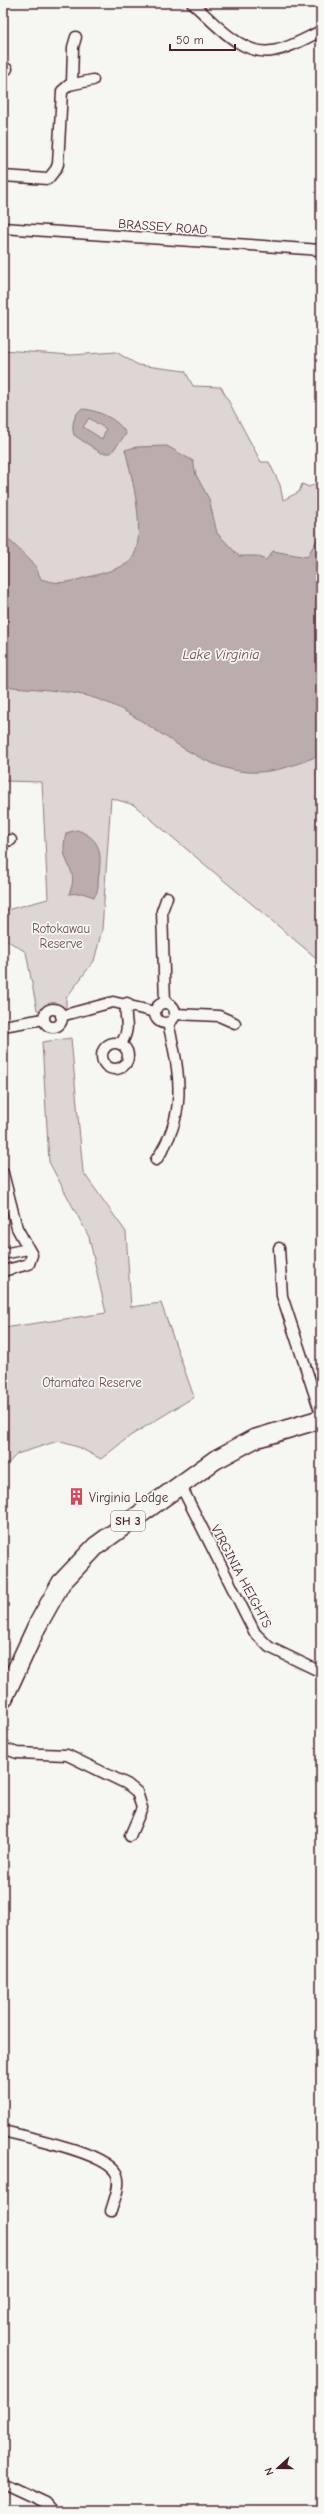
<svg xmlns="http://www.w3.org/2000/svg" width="324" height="2514" font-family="'Comic Neue',sans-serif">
<rect width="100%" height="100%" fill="#f6f6f2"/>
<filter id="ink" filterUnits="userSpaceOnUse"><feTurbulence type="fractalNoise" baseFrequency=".025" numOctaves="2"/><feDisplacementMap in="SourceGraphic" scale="8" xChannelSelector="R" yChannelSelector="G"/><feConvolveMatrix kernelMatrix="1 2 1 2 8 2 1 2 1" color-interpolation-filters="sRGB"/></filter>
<g filter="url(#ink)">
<g fill="#ddd6d5" stroke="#947a80">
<path d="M 3,350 L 71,355 L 116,352 L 138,365 L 185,371 L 193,386 L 221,387 L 261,462 L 269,462 L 280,485 L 283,500 L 299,492 L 302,484 L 309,487 L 321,481 L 321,962 L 134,805 L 111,798 L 102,930 L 94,961 L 66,998 L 66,1013 L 37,1010 L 26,952 L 3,938 L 3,911 L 48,899 L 42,782 L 3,781 Z"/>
<path d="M 71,1038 L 83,1172 L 126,1232 L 131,1307 L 161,1303 L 194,1397 L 130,1436 L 101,1459 L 78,1447 L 58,1441 L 17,1454 L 3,1469 L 3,1328 L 106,1313 L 89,1237 L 49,1162 L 42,1042 Z"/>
</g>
<g fill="#bbadae" stroke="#8e747a" fill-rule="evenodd">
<path d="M 81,409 C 96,409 120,420 126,434 L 111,453 L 101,453 L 74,435 C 71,426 74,415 81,409 ZM 89,418 L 106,429 L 102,439 L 83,427 Z"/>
<path d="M 167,446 L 193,461 L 196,475 L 209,499 L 217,533 L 239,556 L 257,556 L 266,560 L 273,551 L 307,557 L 321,533 L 321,755 C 304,761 286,769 269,771 C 206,781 161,725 108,703 C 75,689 38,690 3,686 L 3,534 L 35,565 L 41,579 C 62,586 71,581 92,576 C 100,574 126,567 131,560 C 148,540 132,475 125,450 L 136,447 Z"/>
<path d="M 77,830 C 100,838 102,852 99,874 C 97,882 100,890 94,897 L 82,893 L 69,894 C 79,872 65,867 64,849 C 64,844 65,838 66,833 Z"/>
</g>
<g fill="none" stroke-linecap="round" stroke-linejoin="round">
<defs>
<g id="street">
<path d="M 192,3 C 213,21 241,56 272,51 C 288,49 306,38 321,31"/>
<path d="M 3,69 L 7,69"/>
<path d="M 72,84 L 73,47 L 76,37"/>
<path d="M 3,176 L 48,179 L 56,169 L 58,164 L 62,91 L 69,85 L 93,80"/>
<path d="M 3,228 L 321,250"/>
<path d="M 3,842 L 11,840"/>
<circle cx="165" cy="1013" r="10"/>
<path d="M 165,1003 L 162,911 L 167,897"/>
<circle cx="53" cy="1018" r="9"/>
<path d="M 175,1014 L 219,1016 L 235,1023"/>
<path d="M 61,1016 L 113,1002 L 155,1012"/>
<path d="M 3,1026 L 44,1019"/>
<circle cx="115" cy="1056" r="13"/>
<path d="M 121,1044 C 133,1024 122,1020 127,1003"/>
<path d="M 156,1160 C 188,1115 180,1073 168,1023"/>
<path d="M 3,1173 L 17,1228 L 32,1255 L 29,1264 L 3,1271"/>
<path d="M 279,1248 L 282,1296 L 321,1414"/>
<path d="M 3,1254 L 28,1249"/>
<path d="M 180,1484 L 255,1633 L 269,1647 L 321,1672"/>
<path d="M 3,1748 L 17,1753 L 67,1755 L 127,1784 L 137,1792 L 142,1808 L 130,1836"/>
<path d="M 3,2131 C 27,2137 109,2153 117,2175 C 121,2186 114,2200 111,2211"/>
<path d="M 3,2483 L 46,2503 L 53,2511"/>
</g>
<path id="highway" d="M 3,1699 L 37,1626 L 61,1583 L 96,1546 L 215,1460 L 254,1439 L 321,1419"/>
</defs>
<use href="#street" stroke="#4a1f2b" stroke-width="13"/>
<use href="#highway" stroke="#4a1f2b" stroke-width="21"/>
<use href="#street" stroke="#f6f6f2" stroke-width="10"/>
<use href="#highway" stroke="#f6f6f2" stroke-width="18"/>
</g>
</g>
<defs>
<symbol id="building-bare" viewBox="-9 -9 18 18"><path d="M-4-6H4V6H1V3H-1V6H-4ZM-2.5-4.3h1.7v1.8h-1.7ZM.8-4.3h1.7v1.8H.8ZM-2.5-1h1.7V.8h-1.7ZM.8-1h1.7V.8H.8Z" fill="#d1495b" stroke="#f6f6f2" stroke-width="2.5" paint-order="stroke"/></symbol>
</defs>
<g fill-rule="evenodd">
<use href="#building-bare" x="64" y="1484" width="25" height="25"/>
</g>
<g text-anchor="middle" stroke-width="3.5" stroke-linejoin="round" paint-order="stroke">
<rect fill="#f6f6f2" stroke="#7e6067" stroke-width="1" x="111" y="1511" width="34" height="20" rx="3"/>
<g font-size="12" font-weight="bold" fill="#4a1f2b">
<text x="128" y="1525">SH 3</text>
</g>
<g font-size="13" fill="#4a1f2b" stroke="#f6f6f2">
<text transform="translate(163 226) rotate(4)" y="5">BRASSEY ROAD</text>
<text transform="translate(242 1576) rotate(62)" y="5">VIRGINIA HEIGHTS</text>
</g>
<g font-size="13" fill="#6f4d56" stroke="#f6f6f2">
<text x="61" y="933">Rotokawau<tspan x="61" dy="15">Reserve</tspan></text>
<text x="92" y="1387">Otamatea Reserve</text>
</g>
<g font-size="13" fill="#4a1f2b" stroke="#f6f6f2" text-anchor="start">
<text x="89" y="1502">Virginia Lodge</text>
</g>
<g font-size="14" font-style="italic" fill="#6c4a52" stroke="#f6f6f2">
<text x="221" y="659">Lake Virginia</text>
</g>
</g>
<rect width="324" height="2514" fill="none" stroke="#f6f6f2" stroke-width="16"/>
<rect x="8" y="8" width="308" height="2498" fill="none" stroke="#4a1f2b" stroke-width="1.5" filter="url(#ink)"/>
<g transform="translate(278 2468) rotate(249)" stroke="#f6f6f2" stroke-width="3" paint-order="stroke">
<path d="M0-3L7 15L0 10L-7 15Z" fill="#4a1f2b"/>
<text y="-6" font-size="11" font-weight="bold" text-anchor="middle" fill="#4a1f2b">N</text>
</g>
<path d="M170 44v6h65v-6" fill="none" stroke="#4a1f2b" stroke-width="2"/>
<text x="176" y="44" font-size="12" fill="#4a1f2b" stroke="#f6f6f2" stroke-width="3" paint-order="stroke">50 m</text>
</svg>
